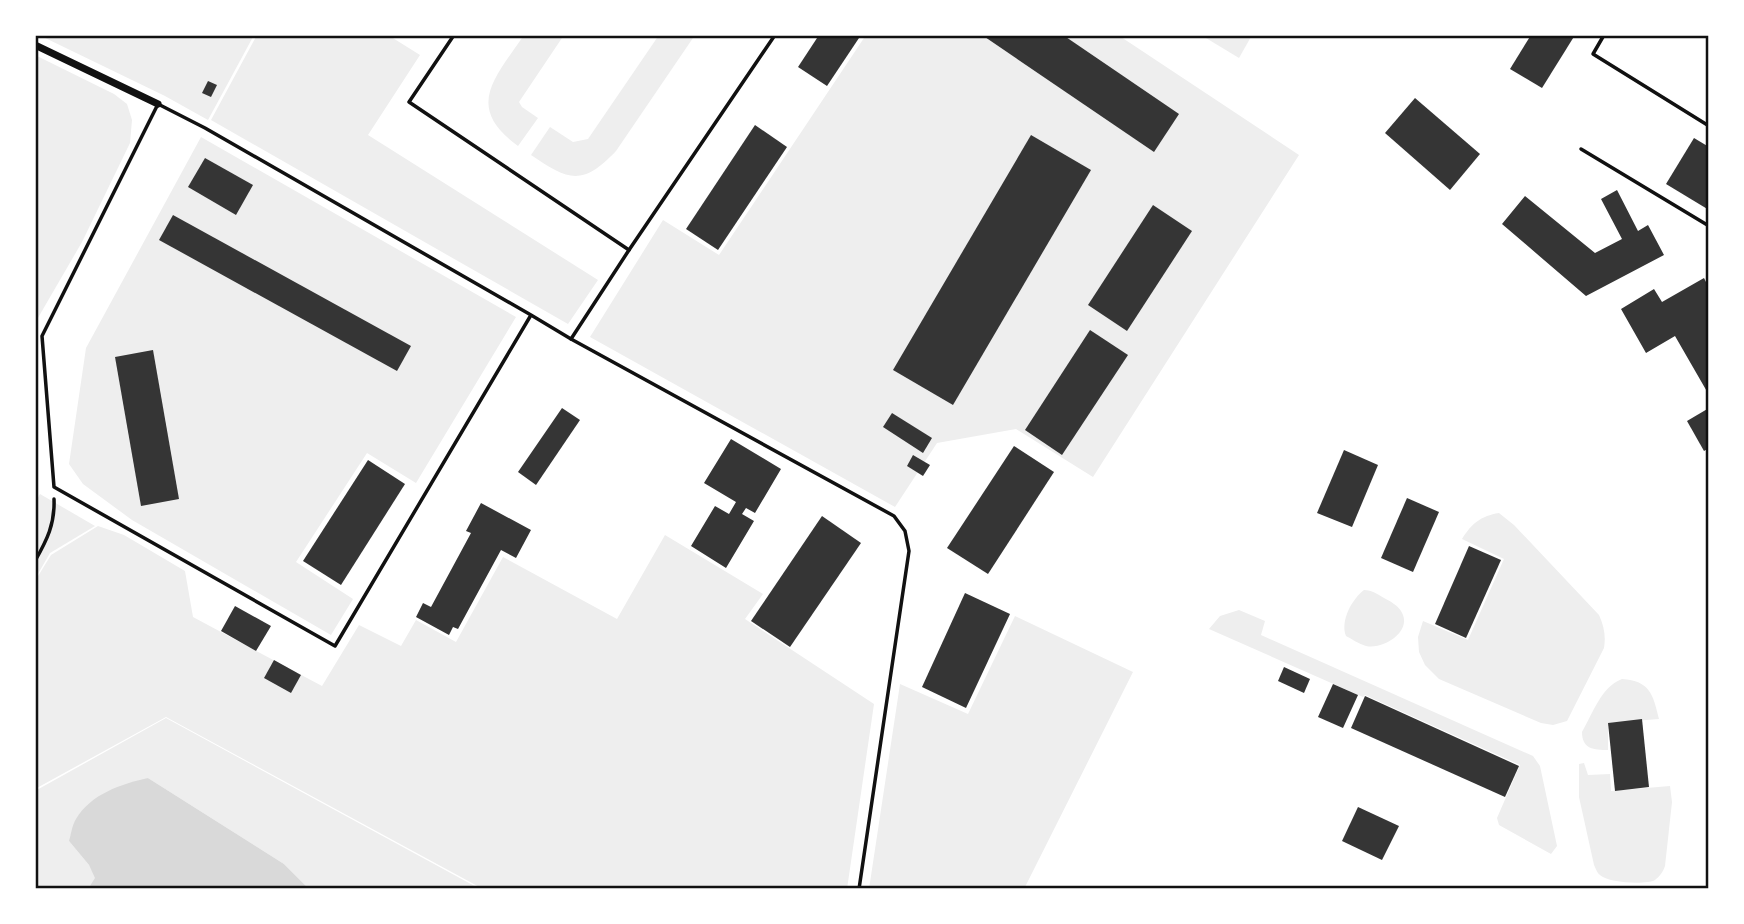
<svg xmlns="http://www.w3.org/2000/svg" width="1744" height="924" font-family="Manrope,sans-serif">
<rect width="100%" height="100%" fill="#fff"/>
<g fill="#eee">
<path d="M 39,35 L 254,35 L 208,120 L 165,96 Z"/>
<path d="M 257,35 L 388,35 L 420,55 L 368,135 L 598,280 L 568,324 L 211,120 Z"/>
<path d="M 524,35 L 564,35 L 519,102 L 522,107 L 538,118 L 518,146 C 464,107 495,78 524,35 Z"/>
<path d="M 659,35 L 695,35 L 616,151 C 582,187 568,180 531,155 L 550,127 L 573,142 L 588,139 Z"/>
<path d="M 866,35 L 1118,35 L 1299,155 L 1093,477 L 1016,429 L 937,443 L 895,507 L 590,337 L 663,220 L 719,255 Z"/>
<path d="M 1201,35 L 1252,35 L 1239,58 Z"/>
<path d="M 35,55 L 114,94 L 127,104 L 132,120 L 130,143 L 82,242 L 35,323 Z"/>
<path d="M 201,137 L 516,317 L 416,483 L 367,453 L 296,562 L 353,599 L 331,635 L 132,520 L 83,484 L 69,464 L 86,348 Z"/>
<path d="M 40,494 L 95,526 L 50,553 L 35,579 L 35,503 Z"/>
<path d="M 1499,513 L 1514,525 L 1599,615 C 1604,626 1606,636 1604,648 L 1567,721 L 1553,725 L 1541,723 L 1439,679 L 1425,665 L 1419,652 L 1418,637 L 1423,621 L 1468,640 L 1504,559 L 1462,539 C 1472,523 1481,516 1499,513 Z"/>
<path d="M 98,526 L 124,535 L 185,571 L 193,617 L 322,686 L 359,625 L 401,646 L 416,620 L 456,642 L 503,557 L 617,619 L 665,535 L 763,594 L 745,619 L 874,704 L 847,889 L 483,889 L 166,717 L 35,789 L 35,581 L 51,555 Z"/>
<path d="M 1364,590 C 1372,590 1377,594 1384,598 C 1390,601 1397,605 1401,611 C 1414,631 1383,650 1366,646 C 1359,644 1352,639 1346,636 C 1340,621 1352,599 1364,590 Z"/>
<path d="M 1239,610 L 1265,621 L 1261,635 L 1533,756 L 1540,766 L 1557,846 L 1551,854 L 1499,825 L 1497,818 L 1520,765 L 1365,695 L 1363,697 L 1209,629 L 1220,616 Z"/>
<path d="M 1015,616 L 1133,672 L 1024,889 L 869,889 L 900,684 L 968,714 Z"/>
<path d="M 1622,679 C 1650,681 1653,694 1659,719 L 1608,723 L 1608,750 C 1594,750 1582,749 1582,732 C 1593,713 1601,687 1622,679 Z"/>
<path d="M 166,718 L 480,889 L 309,889 L 284,864 L 148,778 L 69,841 L 89,865 L 96,878 L 88,889 L 35,889 L 35,791 Z"/>
<path d="M 1584,763 L 1588,775 L 1610,774 L 1611,791 L 1670,786 L 1672,802 L 1665,866 C 1663,872 1660,876 1655,880 C 1646,885 1608,883 1600,875 C 1597,873 1596,869 1594,865 L 1579,797 L 1579,764 Z"/>
</g>
<path fill="#d9d9d9" d="M 148,778 L 284,864 L 309,889 L 88,889 L 95,878 L 89,865 L 69,841 C 71,835 72,825 76,819 C 91,794 121,784 148,778 Z"/>
<g fill="#353535">
<path d="M 819,35 L 861,35 L 827,86 L 798,67 Z"/>
<path d="M 982,35 L 1063,35 L 1179,114 L 1154,152 Z"/>
<path d="M 1531,35 L 1575,35 L 1542,88 L 1510,69 Z"/>
<path d="M 208,81 L 217,85 L 211,97 L 202,93 Z"/>
<path d="M 1415,98 L 1480,154 L 1450,190 L 1385,133 Z"/>
<path d="M 755,125 L 787,147 L 718,250 L 686,229 Z"/>
<path d="M 1031,135 L 1091,170 L 953,405 L 893,370 Z"/>
<path d="M 1694,138 L 1709,147 L 1709,210 L 1666,184 Z"/>
<path d="M 205,158 L 253,185 L 236,215 L 188,187 Z"/>
<path d="M 1617,190 L 1638,231 L 1648,225 L 1664,255 L 1586,296 L 1502,224 L 1525,196 L 1595,253 L 1622,239 L 1601,199 Z"/>
<path d="M 1153,205 L 1192,231 L 1127,331 L 1088,305 Z"/>
<path d="M 173,215 L 411,346 L 397,371 L 159,240 Z"/>
<path d="M 1704,278 L 1709,288 L 1709,395 L 1675,336 L 1646,353 L 1621,309 L 1654,289 L 1662,302 Z"/>
<path d="M 1090,330 L 1128,355 L 1062,455 L 1025,430 Z"/>
<path d="M 153,350 L 179,499 L 141,506 L 115,357 Z"/>
<path d="M 562,408 L 580,420 L 536,485 L 518,472 Z"/>
<path d="M 1709,408 L 1709,448 L 1704,451 L 1687,421 Z"/>
<path d="M 892,413 L 932,438 L 923,453 L 883,427 Z"/>
<path d="M 731,439 L 781,469 L 755,513 L 746,508 L 742,514 L 754,521 L 726,568 L 691,546 L 715,506 L 729,514 L 736,502 L 704,483 Z"/>
<path d="M 1014,446 L 1054,472 L 988,574 L 947,548 Z"/>
<path d="M 1344,450 L 1378,465 L 1352,527 L 1317,513 Z"/>
<path d="M 913,455 L 930,465 L 923,476 L 907,466 Z"/>
<path d="M 368,460 L 405,484 L 341,585 L 303,561 Z"/>
<path d="M 1407,498 L 1439,512 L 1413,572 L 1381,558 Z"/>
<path d="M 481,503 L 531,530 L 516,558 L 501,550 L 458,629 L 453,627 L 449,635 L 416,617 L 423,603 L 431,607 L 471,533 L 466,531 Z"/>
<path d="M 822,516 L 861,543 L 790,647 L 751,621 Z"/>
<path d="M 1469,546 L 1501,560 L 1466,638 L 1435,624 Z"/>
<path d="M 965,593 L 1010,614 L 966,708 L 922,687 Z"/>
<path d="M 235,606 L 271,626 L 256,651 L 221,631 Z"/>
<path d="M 274,660 L 301,675 L 291,693 L 264,678 Z"/>
<path d="M 1284,667 L 1310,679 L 1304,693 L 1278,681 Z"/>
<path d="M 1333,684 L 1358,695 L 1343,728 L 1318,717 Z"/>
<path d="M 1365,696 L 1519,766 L 1505,797 L 1351,728 Z"/>
<path d="M 1642,719 L 1649,787 L 1615,791 L 1608,723 Z"/>
<path d="M 1358,807 L 1399,826 L 1382,860 L 1342,841 Z"/>
</g>
<g fill="none" stroke-linecap="round" stroke-linejoin="round">
<path stroke="#111" stroke-width="3.5" d="M 35,561 C 47,540 55,524 54,499"/>
<g stroke="#111" stroke-width="3.5">
<path d="M 454,35 L 409,102 L 629,250"/>
<path d="M 1604,35 L 1593,54 L 1709,126"/>
<path d="M 1581,149 L 1709,226"/>
<path d="M 531,315 L 335,646 L 54,487 L 42,336 L 158,104 L 205,128 L 531,315 L 571,339 L 894,516 L 905,531 L 909,551 L 859,889"/>
<path d="M 571,339 L 629,250 L 775,35"/>
</g>
<path stroke="#111" stroke-width="7" d="M 35,45 L 158,104"/>
</g>
<rect width="1744" height="924" fill="none" stroke="#ffffff" stroke-width="74"/>
<rect x="37" y="37" width="1670" height="850" fill="none" stroke="#111" stroke-width="2.5"/>
</svg>
